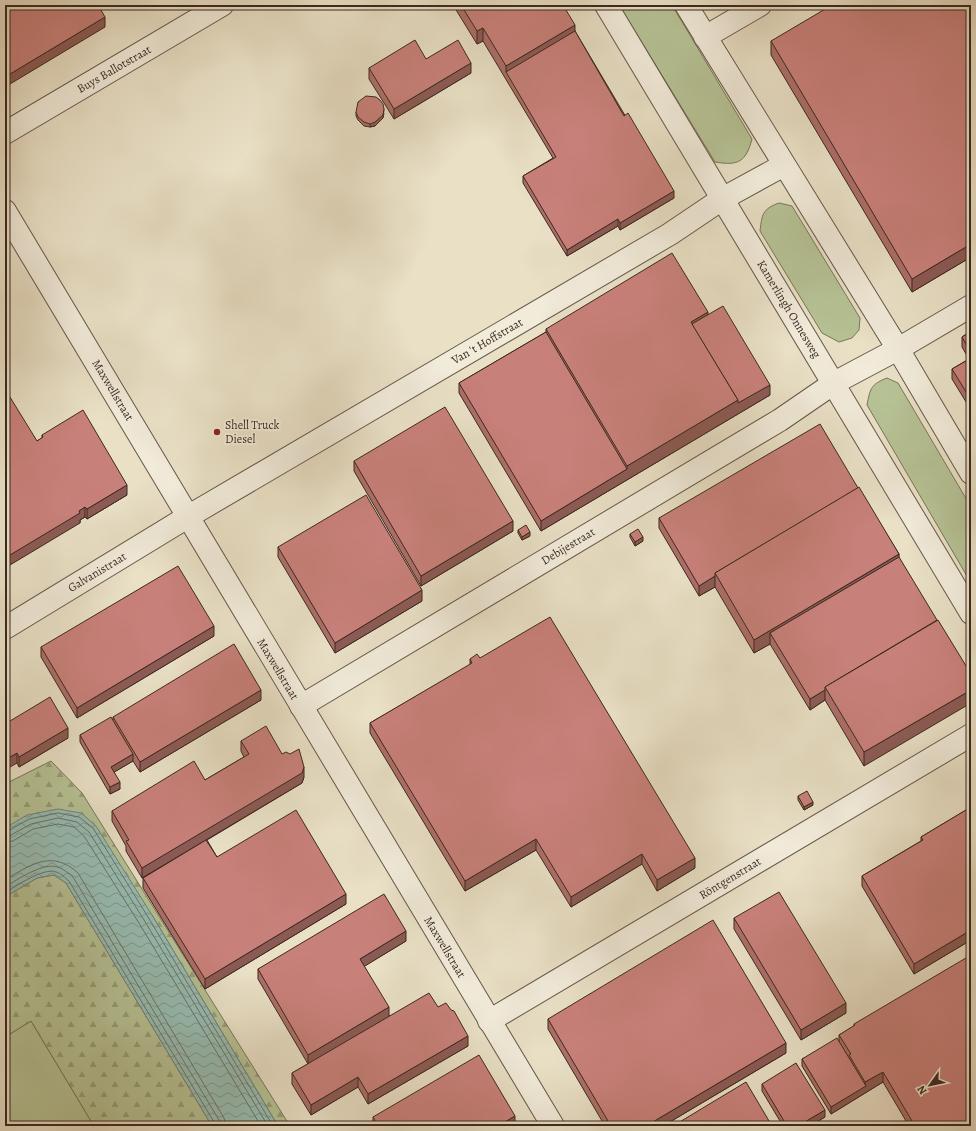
<svg xmlns="http://www.w3.org/2000/svg" width="976" height="1131" font-family="Alegreya,serif">
<defs>
<pattern id="forest-firs" width="22" height="20" patternUnits="userSpaceOnUse"><rect width="22" height="20" fill="#b6c295"/><path d="M5 1l3.5 6h-7zM16 11l3.5 6h-7z" fill="#959e79"/></pattern>
<pattern id="water-waves" width="16" height="10" patternUnits="userSpaceOnUse"><rect width="16" height="10" fill="#97bdb3"/><path d="M0 5q4-4 8 0t8 0" fill="none" stroke="#7c9a91"/></pattern>
</defs>
<rect width="100%" height="100%" fill="#e9e0c6"/>
<filter id="stains"><feTurbulence type="fractalNoise" baseFrequency=".005" numOctaves="4"/><feColorMatrix values="0 0 0 0 .2 0 0 0 0 .09 0 0 0 0 .02 0 0 0 .5 -.17"/></filter>
<radialGradient id="worn" r=".72"><stop offset=".6" stop-color="#630" stop-opacity="0"/><stop offset="1" stop-color="#630" stop-opacity=".3"/></radialGradient>
<g fill="#b6c295" stroke="#78765a">
<path d="M 619,5 L 672,5 L 752,139 C 746,162 738,166 715,162 Z"/>
<path d="M 779,203 L 792,206 L 860,318 L 859,330 L 852,338 L 839,342 L 822,333 L 760,231 C 762,215 762,209 779,203 Z"/>
<path d="M 887,378 L 898,383 L 971,507 L 971,583 L 867,405 C 870,389 871,384 887,378 Z"/>
<path d="M 31,1021 L 94,1126 L 5,1126 L 5,1037 Z"/>
</g>
<g fill="url(#forest-firs)" stroke="#78765a">
<path d="M 51,761 L 82,793 L 290,1126 L 278,1126 L 152,915 L 5,828 L 5,784 Z"/>
<path d="M 54,875 L 66,883 L 212,1126 L 94,1126 L 31,1021 L 5,1037 L 5,897 L 37,878 Z"/>
</g>
<path fill="url(#water-waves)" stroke="#728278" d="M 58,809 L 81,813 L 96,826 L 152,915 L 278,1126 L 212,1126 L 66,883 L 54,875 L 37,878 L 5,897 L 5,828 L 27,815 Z"/>
<g fill="none" stroke-linecap="round" stroke-linejoin="round">
<g stroke="#697369" stroke-width="1">
<path d="M 5,831 L 8,831 L 29,819 L 58,813 L 79,817 L 93,828 L 148,917 L 273,1126"/>
<path d="M 5,836 L 11,835 L 31,824 L 58,818 L 77,822 L 89,832 L 144,920 L 268,1126"/>
<path d="M 5,842 L 13,841 L 33,829 L 58,824 L 74,827 L 84,836 L 139,923 L 261,1126"/>
<path d="M 5,880 C 30,865 52,849 78,873 L 224,1118 L 226,1126"/>
<path d="M 5,887 C 17,880 43,862 57,867 C 63,868 69,874 73,877 L 219,1120 L 220,1126"/>
<path d="M 5,893 C 16,886 44,867 56,872 C 61,873 65,878 69,881 L 214,1122 L 215,1126"/>
</g>
<defs>
<g id="minor">
<path d="M 606,5 L 971,613"/>
<path d="M 686,5 L 898,349 L 971,473"/>
<path d="M 705,37 L 760,5"/>
<path d="M 5,133 L 222,5"/>
<path d="M 5,211 L 553,1126"/>
<path d="M 5,628 L 189,516 L 670,234 L 722,199 L 784,165"/>
<path d="M 301,706 L 780,420 L 834,383 L 898,349 L 971,306"/>
<path d="M 489,1021 L 971,735"/>
</g>
</defs>
<use href="#minor" stroke="#665749" stroke-width="24"/>
<use href="#minor" stroke="#f1ebda" stroke-width="22"/>
</g>
<g fill="#ac6e69" stroke="#3b291f">
<path d="M 453,5 L 563,5 L 575,31 L 674,198 L 620,230 L 618,226 L 567,256 L 523,183 L 523,176 L 553,158 L 483,41 L 477,44 Z"/>
<path d="M 971,5 L 971,257 L 912,292 L 771,55 L 771,41 Z"/>
<path d="M 426,59 L 471,73 L 394,119 L 369,79 L 369,68 Z"/>
<path d="M 356,112 L 384,113 L 383,118 L 375,126 L 370,127 L 364,126 L 358,120 L 356,116 Z"/>
<path d="M 708,315 L 770,395 L 541,531 L 459,393 L 459,383 L 546,332 L 546,329 Z"/>
<path d="M 971,331 L 971,410 L 952,379 L 952,369 L 969,359 L 962,347 L 962,337 Z"/>
<path d="M 42,435 L 127,495 L 87,519 L 85,517 L 80,520 L 80,523 L 37,441 L 42,438 Z"/>
<path d="M 354,461 L 513,531 L 421,586 L 354,471 Z"/>
<path d="M 858,488 L 899,554 L 864,766 L 825,700 L 810,710 L 770,644 L 754,653 L 715,587 L 699,596 L 659,528 L 659,518 Z"/>
<path d="M 518,530 L 530,536 L 522,540 L 518,533 Z"/>
<path d="M 630,534 L 643,541 L 635,546 L 630,537 Z"/>
<path d="M 278,547 L 422,601 L 335,653 L 278,557 Z"/>
<path d="M 214,636 L 77,718 L 41,657 L 41,647 Z"/>
<path d="M 480,658 L 695,868 L 657,891 L 642,864 L 571,907 L 536,850 L 465,891 L 370,733 L 370,723 L 470,665 L 470,659 Z"/>
<path d="M 261,700 L 140,772 L 133,761 L 114,772 L 120,789 L 110,794 L 80,742 L 80,735 L 113,720 L 113,717 Z"/>
<path d="M 5,724 L 68,738 L 19,767 L 17,763 Z"/>
<path d="M 241,741 L 282,754 L 304,777 L 302,783 L 207,840 L 217,857 L 346,904 L 205,989 L 143,888 L 143,878 L 173,860 L 142,878 L 126,851 L 126,846 L 112,821 L 112,811 L 205,780 L 244,757 L 241,751 Z"/>
<path d="M 798,796 L 813,805 L 804,810 L 798,800 Z"/>
<path d="M 971,807 L 971,940 L 914,974 L 862,886 L 862,876 L 921,841 L 921,837 Z"/>
<path d="M 734,918 L 846,1013 L 801,1040 L 734,929 Z"/>
<path d="M 406,941 L 364,966 L 389,1016 L 438,1007 L 468,1046 L 368,1104 L 358,1087 L 311,1115 L 292,1084 L 292,1073 L 308,1064 L 258,979 L 258,969 Z"/>
<path d="M 548,1019 L 786,1053 L 663,1126 L 605,1126 L 548,1029 Z"/>
<path d="M 854,1024 L 971,1126 L 909,1126 L 883,1082 L 831,1114 L 802,1066 L 802,1059 L 839,1042 L 839,1035 L 854,1026 Z"/>
<path d="M 762,1084 L 825,1117 L 810,1126 L 783,1126 L 762,1091 Z"/>
<path d="M 373,1117 L 515,1126 L 373,1126 Z"/>
</g>
<g fill="#8c5a55" stroke="#3b291f">
<path d="M 105,17 L 105,27 L 5,87 L 5,77 Z"/>
<path d="M 575,25 L 575,38 L 506,72 L 506,66 Z"/>
<path d="M 483,28 L 483,41 L 477,44 L 477,31 Z"/>
<path d="M 471,63 L 471,73 L 394,119 L 394,109 Z"/>
<path d="M 384,109 L 383,118 L 375,126 L 370,127 L 370,124 Z"/>
<path d="M 674,191 L 674,198 L 620,230 L 620,223 Z"/>
<path d="M 618,219 L 618,226 L 567,256 L 567,250 Z"/>
<path d="M 971,244 L 971,257 L 912,292 L 912,279 Z"/>
<path d="M 708,312 L 708,326 L 696,333 L 691,322 Z"/>
<path d="M 770,385 L 770,395 L 541,531 L 541,521 L 627,469 L 627,466 L 738,400 Z"/>
<path d="M 127,485 L 127,495 L 87,519 L 87,509 Z"/>
<path d="M 85,507 L 85,517 L 80,520 L 80,523 L 5,568 L 5,558 Z"/>
<path d="M 513,521 L 513,531 L 421,586 L 421,576 Z"/>
<path d="M 530,532 L 530,536 L 522,540 L 522,537 Z"/>
<path d="M 643,537 L 643,541 L 635,546 L 635,542 Z"/>
<path d="M 899,554 L 899,567 L 770,633 L 770,644 L 754,653 L 754,640 Z"/>
<path d="M 715,576 L 715,587 L 699,596 L 699,586 Z"/>
<path d="M 422,590 L 422,601 L 335,653 L 335,643 Z"/>
<path d="M 214,626 L 214,636 L 77,718 L 77,708 Z"/>
<path d="M 261,690 L 261,700 L 140,772 L 140,762 Z"/>
<path d="M 825,690 L 825,700 L 810,710 L 810,699 Z"/>
<path d="M 971,690 L 971,703 L 864,766 L 864,752 Z"/>
<path d="M 68,728 L 68,738 L 19,767 L 19,757 Z"/>
<path d="M 17,753 L 17,763 L 5,770 L 5,760 Z"/>
<path d="M 133,754 L 133,761 L 111,774 L 111,767 Z"/>
<path d="M 304,767 L 304,777 L 302,783 L 142,878 L 142,868 Z"/>
<path d="M 120,782 L 120,789 L 110,794 L 110,787 Z"/>
<path d="M 813,802 L 813,805 L 804,810 L 804,807 Z"/>
<path d="M 536,839 L 536,850 L 465,891 L 465,881 Z"/>
<path d="M 642,854 L 642,864 L 571,907 L 571,897 Z"/>
<path d="M 695,858 L 695,868 L 657,891 L 657,880 Z"/>
<path d="M 346,894 L 346,904 L 205,989 L 205,979 Z"/>
<path d="M 971,930 L 971,940 L 914,974 L 914,964 Z"/>
<path d="M 406,931 L 406,941 L 360,969 L 360,959 Z"/>
<path d="M 846,1003 L 846,1013 L 801,1040 L 801,1030 Z"/>
<path d="M 389,1007 L 389,1018 L 308,1066 L 308,1055 Z"/>
<path d="M 468,1036 L 468,1046 L 368,1104 L 368,1094 Z"/>
<path d="M 786,1043 L 786,1053 L 663,1126 L 646,1126 Z"/>
<path d="M 883,1072 L 883,1082 L 831,1114 L 831,1107 L 865,1086 L 865,1082 Z"/>
<path d="M 358,1077 L 358,1087 L 311,1115 L 311,1105 Z"/>
<path d="M 825,1110 L 825,1117 L 810,1126 L 798,1126 Z"/>
<path d="M 515,1116 L 515,1126 L 498,1126 Z"/>
<path d="M 971,1121 L 971,1126 L 963,1126 Z"/>
</g>
<g fill="#c8807a" stroke="#3b291f">
<path d="M 5,5 L 98,5 L 105,17 L 5,77 Z"/>
<path d="M 461,5 L 563,5 L 575,25 L 506,66 L 483,28 L 477,31 Z"/>
<path d="M 832,5 L 971,5 L 971,102 L 969,103 L 971,106 L 971,244 L 912,279 L 771,41 Z"/>
<path d="M 575,31 L 624,116 L 628,113 L 674,191 L 620,223 L 618,219 L 567,250 L 523,176 L 556,157 L 506,72 Z"/>
<path d="M 415,40 L 426,59 L 458,40 L 471,63 L 394,109 L 369,68 Z"/>
<path d="M 366,96 L 376,97 L 380,100 L 383,104 L 384,109 L 383,115 L 375,122 L 370,124 L 364,122 L 358,117 L 356,112 L 358,102 Z"/>
<path d="M 672,253 L 708,312 L 691,322 L 738,400 L 627,466 L 546,329 Z"/>
<path d="M 723,306 L 770,385 L 738,403 L 738,400 L 692,324 Z"/>
<path d="M 971,331 L 971,353 L 962,337 Z"/>
<path d="M 546,332 L 627,469 L 541,521 L 459,383 Z"/>
<path d="M 971,358 L 971,400 L 952,369 Z"/>
<path d="M 5,389 L 37,441 L 43,437 L 42,435 L 83,410 L 127,485 L 87,509 L 85,507 L 79,511 L 80,513 L 5,558 Z"/>
<path d="M 445,407 L 513,521 L 421,576 L 354,461 Z"/>
<path d="M 820,424 L 858,488 L 715,573 L 715,576 L 699,586 L 659,518 Z"/>
<path d="M 859,487 L 899,554 L 754,640 L 715,573 Z"/>
<path d="M 366,495 L 422,590 L 335,643 L 278,547 Z"/>
<path d="M 526,525 L 530,532 L 522,537 L 518,530 Z"/>
<path d="M 638,529 L 643,537 L 635,542 L 630,534 Z"/>
<path d="M 899,557 L 937,620 L 825,687 L 825,690 L 810,699 L 770,633 Z"/>
<path d="M 178,566 L 214,626 L 77,708 L 41,647 Z"/>
<path d="M 550,617 L 695,858 L 657,880 L 642,854 L 571,897 L 536,839 L 465,881 L 370,723 L 472,663 L 470,659 L 477,654 L 480,658 Z"/>
<path d="M 938,620 L 971,674 L 971,690 L 864,752 L 825,687 Z"/>
<path d="M 234,644 L 261,690 L 140,762 L 113,717 Z"/>
<path d="M 50,697 L 68,728 L 19,757 L 17,753 L 5,760 L 5,724 Z"/>
<path d="M 111,717 L 133,754 L 111,767 L 120,782 L 110,787 L 80,735 Z"/>
<path d="M 266,726 L 282,754 L 286,752 L 290,754 L 299,749 L 304,767 L 302,773 L 142,868 L 126,841 L 129,840 L 112,811 L 194,761 L 205,780 L 249,754 L 241,741 Z"/>
<path d="M 807,791 L 813,802 L 804,807 L 798,796 Z"/>
<path d="M 971,807 L 971,930 L 914,964 L 862,876 L 923,840 L 921,837 Z"/>
<path d="M 296,810 L 346,894 L 205,979 L 143,878 L 206,840 L 217,857 Z"/>
<path d="M 779,892 L 846,1003 L 801,1030 L 734,918 Z"/>
<path d="M 384,894 L 406,931 L 360,959 L 389,1007 L 308,1055 L 258,969 Z"/>
<path d="M 713,920 L 786,1043 L 646,1126 L 611,1126 L 548,1019 Z"/>
<path d="M 971,955 L 971,1121 L 963,1126 L 915,1126 L 883,1072 L 865,1082 L 849,1055 L 851,1054 L 839,1035 L 855,1025 L 854,1024 Z"/>
<path d="M 429,993 L 438,1007 L 446,1003 L 451,1010 L 454,1011 L 468,1036 L 368,1094 L 358,1077 L 311,1105 L 292,1073 Z"/>
<path d="M 837,1038 L 866,1086 L 831,1107 L 802,1059 Z"/>
<path d="M 479,1055 L 515,1116 L 498,1126 L 378,1126 L 373,1117 Z"/>
<path d="M 796,1063 L 825,1110 L 798,1126 L 787,1126 L 762,1084 Z"/>
<path d="M 746,1082 L 772,1126 L 673,1126 Z"/>
</g>
<circle fill="#8f2418" stroke="#f1ebda" stroke-width="1.5" cx="217" cy="432" r="4"/>
<g text-anchor="middle" stroke-width="3.5" stroke-linejoin="round" paint-order="stroke">
<g font-size="12" fill="#3b291f" stroke="#f1ebda">
<text transform="translate(114 69) rotate(-30)" y="4">Buys Ballotstraat</text>
<text transform="translate(789 309) rotate(59)" y="4">Kamerlingh Onnesweg</text>
<text transform="translate(487 341) rotate(-30)" y="4">Van 't Hoffstraat</text>
<text transform="translate(113 390) rotate(59)" y="4">Maxwellstraat</text>
<text transform="translate(568 546) rotate(-31)" y="4">Debijestraat</text>
<text transform="translate(97 572) rotate(-31)" y="4">Galvanistraat</text>
<text transform="translate(278 669) rotate(59)" y="4">Maxwellstraat</text>
<text transform="translate(730 878) rotate(-31)" y="4">Röntgenstraat</text>
<text transform="translate(445 947) rotate(59)" y="4">Maxwellstraat</text>
</g>
<g font-size="12" fill="#3b291f" stroke="#f1ebda" text-anchor="start">
<text x="225" y="429">Shell Truck<tspan x="225" dy="14">Diesel</tspan></text>
</g>
</g>
<rect width="976" height="1131" fill="none" stroke="#e9e0c6" stroke-width="20"/>
<rect x="6" y="6" width="964" height="1119" fill="none" stroke="#3b291f" stroke-width="2"/>
<rect x="10" y="10" width="956" height="1111" fill="none" stroke="#3b291f"/>
<g transform="translate(930 1085) rotate(237)" stroke="#f1ebda" stroke-width="3" paint-order="stroke">
<path d="M0-3L7 15L0 10L-7 15Z" fill="#3b291f"/>
<text y="-6" font-size="11" font-weight="bold" text-anchor="middle" fill="#3b291f">N</text>
</g>
<rect width="100%" height="100%" filter="url(#stains)"/>
<rect width="100%" height="100%" fill="url(#worn)"/>
</svg>
